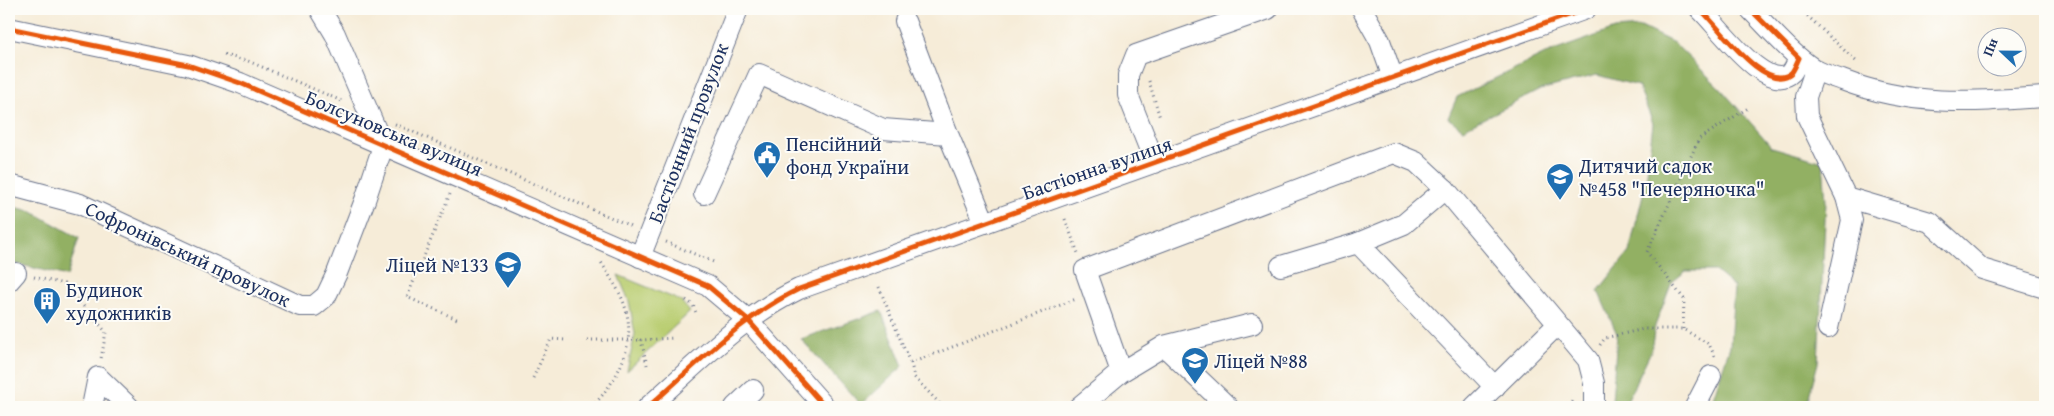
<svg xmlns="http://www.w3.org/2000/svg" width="2054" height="416" font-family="'Gentium Book Plus',serif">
<rect width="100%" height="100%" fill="#fdfcf7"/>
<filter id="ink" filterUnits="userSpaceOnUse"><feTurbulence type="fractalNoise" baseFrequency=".02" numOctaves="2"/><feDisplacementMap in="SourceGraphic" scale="10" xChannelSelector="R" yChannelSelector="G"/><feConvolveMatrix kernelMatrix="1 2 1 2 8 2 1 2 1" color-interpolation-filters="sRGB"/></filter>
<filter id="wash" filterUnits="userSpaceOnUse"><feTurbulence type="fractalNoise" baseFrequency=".0096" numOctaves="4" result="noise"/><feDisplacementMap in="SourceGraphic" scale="20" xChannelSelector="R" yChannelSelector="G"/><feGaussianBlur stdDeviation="1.12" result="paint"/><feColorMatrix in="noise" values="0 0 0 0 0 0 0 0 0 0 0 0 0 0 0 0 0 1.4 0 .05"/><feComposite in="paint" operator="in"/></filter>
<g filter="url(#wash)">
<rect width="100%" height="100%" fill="#f6ecd8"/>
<path fill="#b9cd71" stroke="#6a7e68" d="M 618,275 L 681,301 L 690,312 L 627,371 L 635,334 L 629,301 Z"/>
<g fill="#92b063" stroke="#567060">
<path d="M 1641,27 L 1674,43 L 1721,89 L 1772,147 L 1823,162 L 1826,201 L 1818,363 L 1806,407 L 1710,407 L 1730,346 L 1734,287 L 1715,271 L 1686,271 L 1672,282 L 1655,326 L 1651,351 L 1624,407 L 1620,407 L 1612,402 L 1617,334 L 1598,291 L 1629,252 L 1646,182 L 1653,123 L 1638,86 L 1597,75 L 1540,90 L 1463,129 L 1448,118 L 1457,97 L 1545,54 L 1615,29 Z"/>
<path d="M 9,206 L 31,211 L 79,238 L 67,276 L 13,263 L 9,268 Z"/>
<path d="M 881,311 L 903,366 L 861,405 L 801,339 Z"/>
</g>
</g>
<g filter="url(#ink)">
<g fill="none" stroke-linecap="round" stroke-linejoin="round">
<defs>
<g id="minor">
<path d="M 1362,9 L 1380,41 L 1393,78"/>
<path d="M 1700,9 C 1717,24 1767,97 1792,72 C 1795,68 1797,62 1799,58"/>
<path d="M 1750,9 C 1770,29 1790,53 1814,69 C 1822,74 1833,77 1842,80 C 1912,107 1973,102 2045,97"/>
<path d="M 905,21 L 948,134 L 985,223"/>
<path d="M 9,28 L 188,65 L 240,83 L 708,286 L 747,319 L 825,407"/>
<path d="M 1815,70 L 1806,97 L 1807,116 L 1846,197 L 1852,220 L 1828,328"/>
<path d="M 1155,163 L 1128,95 L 1128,75 L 1136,55 L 1268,9"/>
<path d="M 9,185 L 80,204 L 300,306 L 314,306 L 326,296 L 337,273 L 365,200 L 383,146 L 335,34 L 320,9"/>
<path d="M 704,194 L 759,74 L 883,129 L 948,134"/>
<path d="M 1846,197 L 1930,222 L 1982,269 L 2045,288"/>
<path d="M 1358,243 L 1495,387"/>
<path d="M 640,257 L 738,9"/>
<path d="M 1281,266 L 1358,243 L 1404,224 L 1445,189"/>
<path d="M 9,281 L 16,273"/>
<path d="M 1164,346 L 1228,407"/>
<path d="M 1121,372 L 1085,270 L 1394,153 L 1416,162 L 1445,189 L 1588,360 L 1594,383 L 1594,407"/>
<path d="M 92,407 L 98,377 L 129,407"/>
<path d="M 648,407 C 696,365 741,317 799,289 L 1586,9"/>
<path d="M 735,407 L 753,390"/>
<path d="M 1079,407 L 1121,372 L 1164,346 L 1252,324"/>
<path d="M 1474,407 L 1550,332 L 1559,326"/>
<path d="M 1695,407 L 1711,376"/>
</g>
</defs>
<use href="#minor" stroke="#687189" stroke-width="22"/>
<g stroke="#687189" stroke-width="3" stroke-dasharray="1 4" stroke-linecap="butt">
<path d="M 1800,9 L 1858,63"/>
<path d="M 224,55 L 248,61 L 344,102"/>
<path d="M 1149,81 L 1160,118"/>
<path d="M 395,124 L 633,227"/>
<path d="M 450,194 L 407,297 L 459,320"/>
<path d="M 1065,219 L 1078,253"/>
<path d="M 666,242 L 716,263"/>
<path d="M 34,277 L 64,284 L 106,332 L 101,359"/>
<path d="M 879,287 L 910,363"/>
<path d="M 686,300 L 693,305 L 697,315"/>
<path d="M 1683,329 L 1684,299 L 1647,252 L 1699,139 L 1748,108"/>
<path d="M 587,340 L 641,340"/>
<path d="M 1600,345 L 1605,338 L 1644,329 L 1683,329 L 1709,344 L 1715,357"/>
<path d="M 647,365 L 641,340 L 674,338"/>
<path d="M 533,378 L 551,339 L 565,340"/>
<path d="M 592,407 C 623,374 641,335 619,292 C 613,281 607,272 601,262"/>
<path d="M 943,407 L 914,377 L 911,363 L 1076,299"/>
<path d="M 1570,407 L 1573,399"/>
</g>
<use href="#minor" stroke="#fff" stroke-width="20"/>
<defs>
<g id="cycleway">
<path d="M 1700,9 C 1717,24 1767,97 1792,72 C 1795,68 1797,62 1799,58 L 1750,9"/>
<path d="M 9,28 L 188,65 L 240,83 L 708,286 L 747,319 L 825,407"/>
<path d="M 648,407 C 696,365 741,317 799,289 L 1586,9"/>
</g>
</defs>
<use href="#cycleway" stroke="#fdfcf7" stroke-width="8"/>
<use href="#cycleway" stroke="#e8590c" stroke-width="5"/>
</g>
</g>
<defs>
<symbol id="civic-pin" viewBox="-11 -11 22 30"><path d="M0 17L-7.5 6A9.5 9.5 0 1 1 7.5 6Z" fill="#1f6fb2" stroke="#fdfcf7"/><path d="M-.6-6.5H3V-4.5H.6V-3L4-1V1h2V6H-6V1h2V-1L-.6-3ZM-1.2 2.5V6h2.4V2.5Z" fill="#fff"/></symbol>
<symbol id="school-pin" viewBox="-11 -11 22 30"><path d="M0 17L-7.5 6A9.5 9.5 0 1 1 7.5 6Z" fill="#1f6fb2" stroke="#fdfcf7"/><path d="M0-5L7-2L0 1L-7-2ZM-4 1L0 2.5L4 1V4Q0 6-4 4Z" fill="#fff"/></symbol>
<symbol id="building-pin" viewBox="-11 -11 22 30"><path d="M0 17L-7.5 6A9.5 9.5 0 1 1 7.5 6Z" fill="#1f6fb2" stroke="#fdfcf7"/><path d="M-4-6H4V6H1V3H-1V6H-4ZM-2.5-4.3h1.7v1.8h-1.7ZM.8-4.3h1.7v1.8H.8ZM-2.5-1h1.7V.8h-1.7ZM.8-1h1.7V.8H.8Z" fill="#fff"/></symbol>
</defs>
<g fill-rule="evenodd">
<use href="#civic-pin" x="751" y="139" width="32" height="43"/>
<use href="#school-pin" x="1544" y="161" width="32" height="43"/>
<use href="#school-pin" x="492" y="249" width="32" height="43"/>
<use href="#building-pin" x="31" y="285" width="32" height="43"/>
<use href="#school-pin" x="1179" y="345" width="32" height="43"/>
</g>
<g text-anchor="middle" stroke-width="4" stroke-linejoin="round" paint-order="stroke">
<g font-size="20" fill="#1b2f5e" stroke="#fdfcf7">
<text transform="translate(394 133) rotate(23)" y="7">Болсуновська вулиця</text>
<text transform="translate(688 133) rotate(-69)" y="7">Бастіонний провулок</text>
<text transform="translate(1097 168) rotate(-19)" y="7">Бастіонна вулиця</text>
<text transform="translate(188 254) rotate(25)" y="7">Софронівський провулок</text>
</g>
<g font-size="20" fill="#1b2f5e" stroke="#fdfcf7" text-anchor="start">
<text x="786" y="151">Пенсійний<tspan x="786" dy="23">фонд України</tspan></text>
<text x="1579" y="173">Дитячий садок<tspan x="1579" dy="23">№458 "Печеряночка"</tspan></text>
<text x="489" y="272" text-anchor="end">Ліцей №133</text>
<text x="66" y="297">Будинок<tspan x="66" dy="23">художників</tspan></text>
<text x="1214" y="368">Ліцей №88</text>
</g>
</g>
<rect width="2054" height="416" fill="none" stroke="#fdfcf7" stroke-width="30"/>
<g transform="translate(2002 52) rotate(292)"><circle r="24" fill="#fdfcf7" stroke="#a3aaba"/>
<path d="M0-4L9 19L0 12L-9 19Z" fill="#1f6fb2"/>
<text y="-8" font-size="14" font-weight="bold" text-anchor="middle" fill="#1b2f5e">Пн</text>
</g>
</svg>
